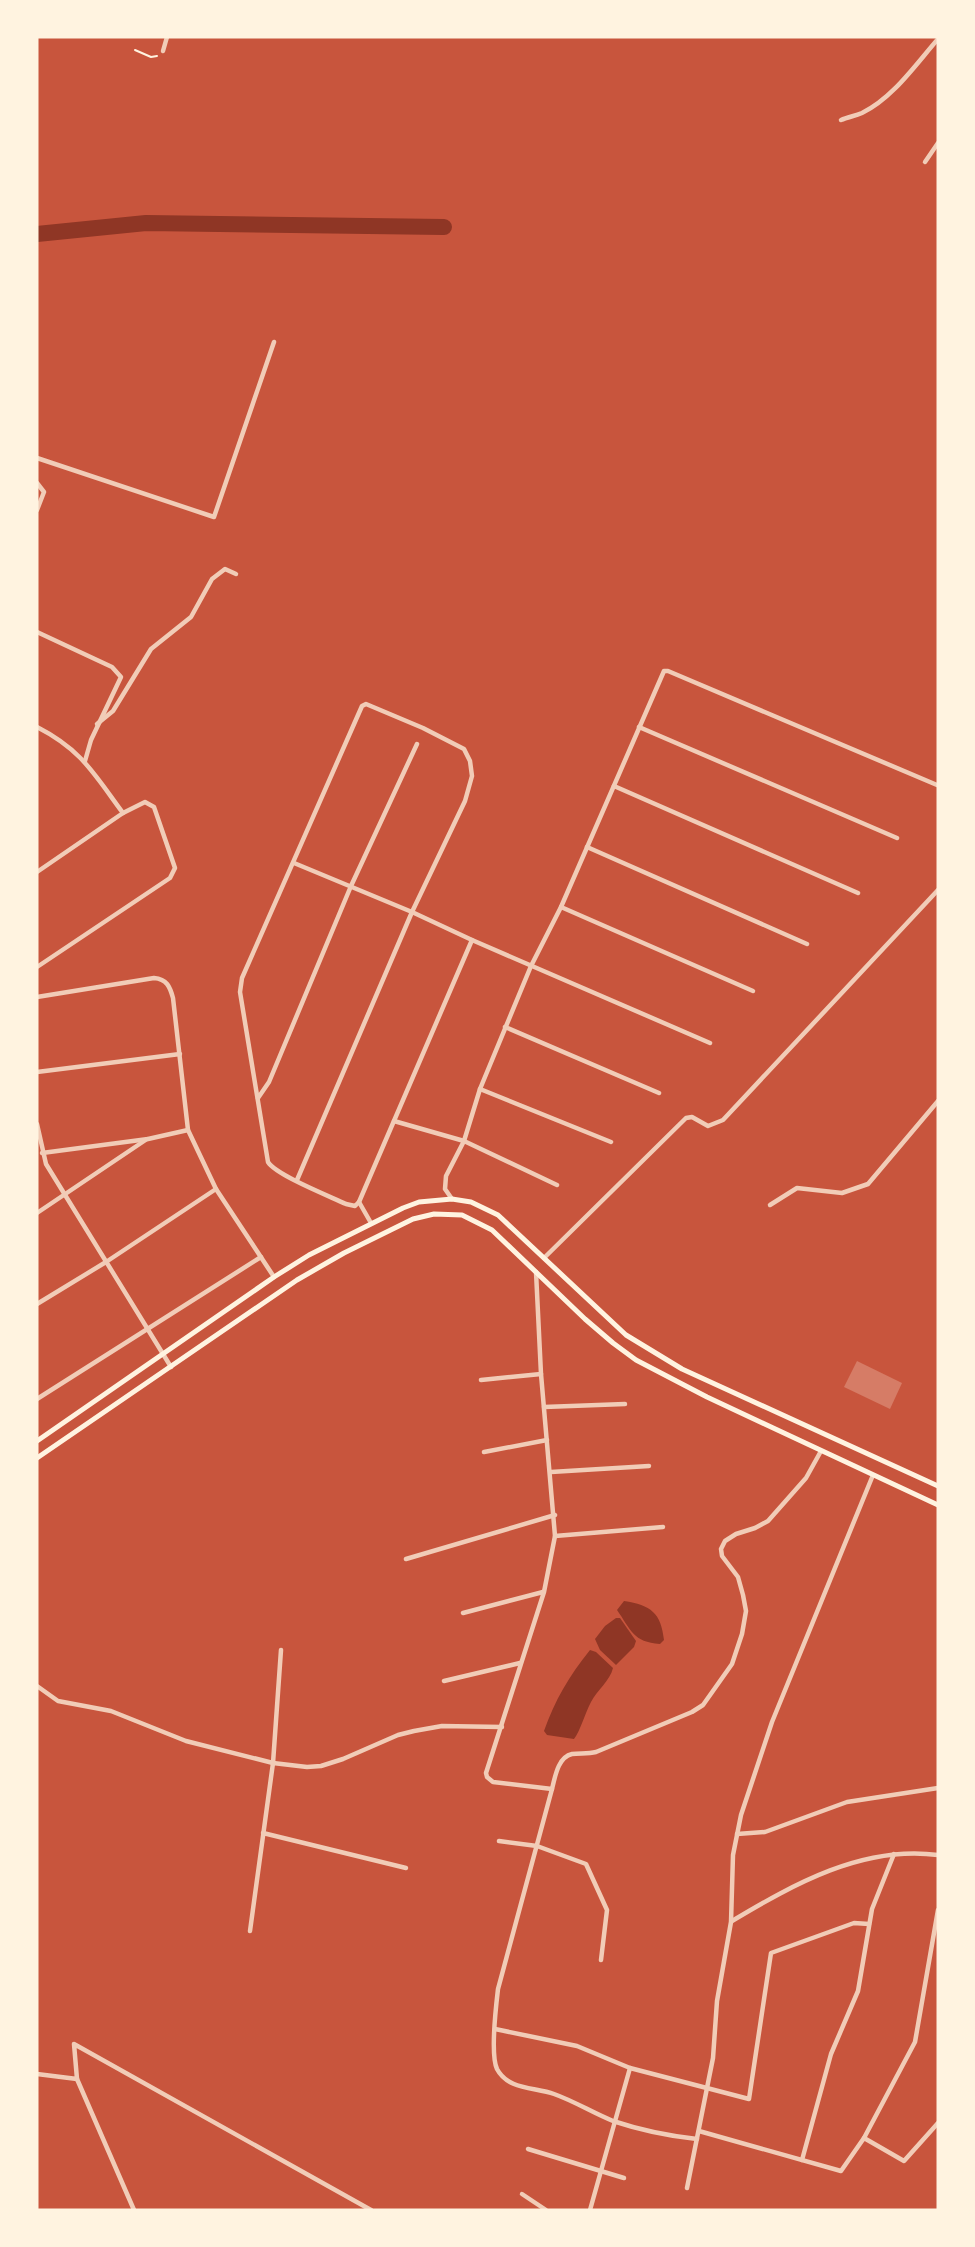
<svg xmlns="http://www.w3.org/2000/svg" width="975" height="2247" font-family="'Archivo Narrow',sans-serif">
<rect width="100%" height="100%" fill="#c8553d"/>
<g fill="#8f3625">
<path d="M 624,1601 C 651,1605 661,1613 664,1640 L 660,1644 C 633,1642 631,1630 617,1610 Z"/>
<path d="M 616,1618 L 620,1618 L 636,1641 L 634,1647 L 616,1665 L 600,1650 L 595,1639 L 605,1626 Z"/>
<path d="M 590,1650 L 596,1652 L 613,1668 C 610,1681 597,1690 591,1702 C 585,1713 580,1732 574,1739 L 547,1735 L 544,1731 C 555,1700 569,1676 590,1650 Z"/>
</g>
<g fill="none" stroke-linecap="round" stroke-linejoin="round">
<path stroke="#8f3625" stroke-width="16" d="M 37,234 L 146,223 L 444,227"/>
</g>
<path fill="#d67c66" d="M 857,1361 L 902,1383 L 890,1409 L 844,1387 Z"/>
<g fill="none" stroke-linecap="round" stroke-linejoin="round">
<path stroke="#fff3e0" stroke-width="2" d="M 135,50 L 151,57 L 157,56"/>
<g stroke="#f1ccb7" stroke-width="4.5">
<path d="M 163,51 L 167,37"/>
<path d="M 841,120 C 848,117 855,116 862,113 C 893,98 916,64 938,39"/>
<path d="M 925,162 L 938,143"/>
<path d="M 37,458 L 214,517 L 274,342"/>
<path d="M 37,483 L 44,492 L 37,510"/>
<path d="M 37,632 L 112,667 L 121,677 L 91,740 L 85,761"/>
<path d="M 97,724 L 113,711 L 151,649 L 191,617 L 212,579 L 225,569 L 236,574"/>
<path d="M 37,727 C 82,750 94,774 123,813"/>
<path d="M 639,727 L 897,838"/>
<path d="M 614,786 L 858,893"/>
<path d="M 587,847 L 807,944"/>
<path d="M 294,863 L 412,912 L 472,940 L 710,1043"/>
<path d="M 37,872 L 123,813 L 145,802 L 154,807 L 175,868 L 170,878 L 37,967"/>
<path d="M 561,907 L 753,991"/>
<path d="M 37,997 L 154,978 C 167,979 170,987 173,998 L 188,1130 L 216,1189 L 274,1277"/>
<path d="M 505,1027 L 659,1093"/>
<path d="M 37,1072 L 180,1054"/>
<path d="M 480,1089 L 611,1142"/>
<path d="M 258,1098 L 269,1082 L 351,886 L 417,744"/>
<path d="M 394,1121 L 464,1141 L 557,1185"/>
<path d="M 37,1124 L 46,1164 L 171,1367"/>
<path d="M 42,1153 L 148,1139 L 188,1130"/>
<path d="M 297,1180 L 412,912 L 465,801 L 472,776 L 470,761 L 464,749 L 423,728 L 366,704 L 362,706 L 242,978 L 240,992 L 268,1162 C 276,1175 329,1196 346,1204 L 355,1206 L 359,1202 L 472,940"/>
<path d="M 452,1199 L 445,1189 L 446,1176 L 464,1141 L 480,1089 L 531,966 L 561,907 L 664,671 L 668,671 L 937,785"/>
<path d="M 359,1202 L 371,1223"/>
<path d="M 770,1205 L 797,1188 L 842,1193 L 868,1184 L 938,1101"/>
<path d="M 37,1213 L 147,1139"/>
<path d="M 544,1258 L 686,1118 L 692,1117 L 708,1126 L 723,1120 L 938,890"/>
<path d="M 536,1272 L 541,1374 L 555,1536 L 544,1592 L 486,1773 L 487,1777 L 493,1782 L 552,1789"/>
<path d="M 37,1304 L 106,1262 L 216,1189"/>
<path d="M 481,1380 L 541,1374"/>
<path d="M 37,1399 L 261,1257"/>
<path d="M 544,1407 L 625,1404"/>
<path d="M 484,1452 L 547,1440"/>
<path d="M 551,1472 L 649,1466"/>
<path d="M 555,1536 L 663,1527"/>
<path d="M 406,1559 L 555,1515"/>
<path d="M 463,1613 L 543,1592"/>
<path d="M 444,1681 L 520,1663"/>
<path d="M 37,1686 L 58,1701 L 111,1711 L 186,1741 L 273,1763 L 307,1767 L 321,1766 L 343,1759 L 398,1735 L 414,1731 L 442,1726 L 502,1727"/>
<path d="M 263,1833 L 406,1868"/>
<path d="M 737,1834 L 765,1832 L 847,1802 L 938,1788"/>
<path d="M 499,1841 L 537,1846 L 586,1864 L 607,1910 L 601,1960"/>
<path d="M 732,1921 C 794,1884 863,1845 938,1855"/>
<path d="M 250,1931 L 273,1763 L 281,1650"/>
<path d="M 495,2029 L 577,2046 L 630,2068 L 749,2099 L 771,1953 L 854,1923 L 869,1924"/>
<path d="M 37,2074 L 77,2079 L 74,2044 L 371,2210"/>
<path d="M 77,2079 L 134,2210"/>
<path d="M 699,2131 L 841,2171 L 864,2138 L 904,2161 L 938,2123"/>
<path d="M 864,2138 L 915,2042 L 938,1910"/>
<path d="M 697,2139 C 669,2136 640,2130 613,2121 C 593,2113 574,2101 554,2094 C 534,2087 508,2090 497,2069 C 490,2054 496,2006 498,1989 L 552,1789 C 555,1777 558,1757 572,1754 C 580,1753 588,1754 596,1752 L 692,1712 L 703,1705 L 732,1664 L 742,1634 L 746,1611 L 743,1595 L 738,1577 L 722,1556 L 721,1549 L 725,1541 L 736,1534 L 755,1528 L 768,1521 L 806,1478 L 821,1451"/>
<path d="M 528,2149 L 624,2178"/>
<path d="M 802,2160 L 831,2054 L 858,1991 L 872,1909 L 894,1854"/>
<path d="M 687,2188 L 713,2058 L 717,2001 L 731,1922 L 733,1855 L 741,1815 L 772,1722 L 873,1475"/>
<path d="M 522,2194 L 546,2210"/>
<path d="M 590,2210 L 630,2068"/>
</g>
<g stroke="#fff3e0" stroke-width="5">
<path d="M 37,1441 L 274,1277 L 309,1255 L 403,1208 L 419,1202 L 452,1199 L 471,1202 L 498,1215 L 626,1335 L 682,1369 L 938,1486"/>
<path d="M 37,1458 L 297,1280 L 344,1253 L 413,1219 L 434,1214 L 462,1215 L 492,1230 L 585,1319 L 613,1343 L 636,1360 L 707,1397 L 938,1505"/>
</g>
</g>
<rect width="975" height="2247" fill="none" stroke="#fff3e0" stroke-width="77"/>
</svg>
